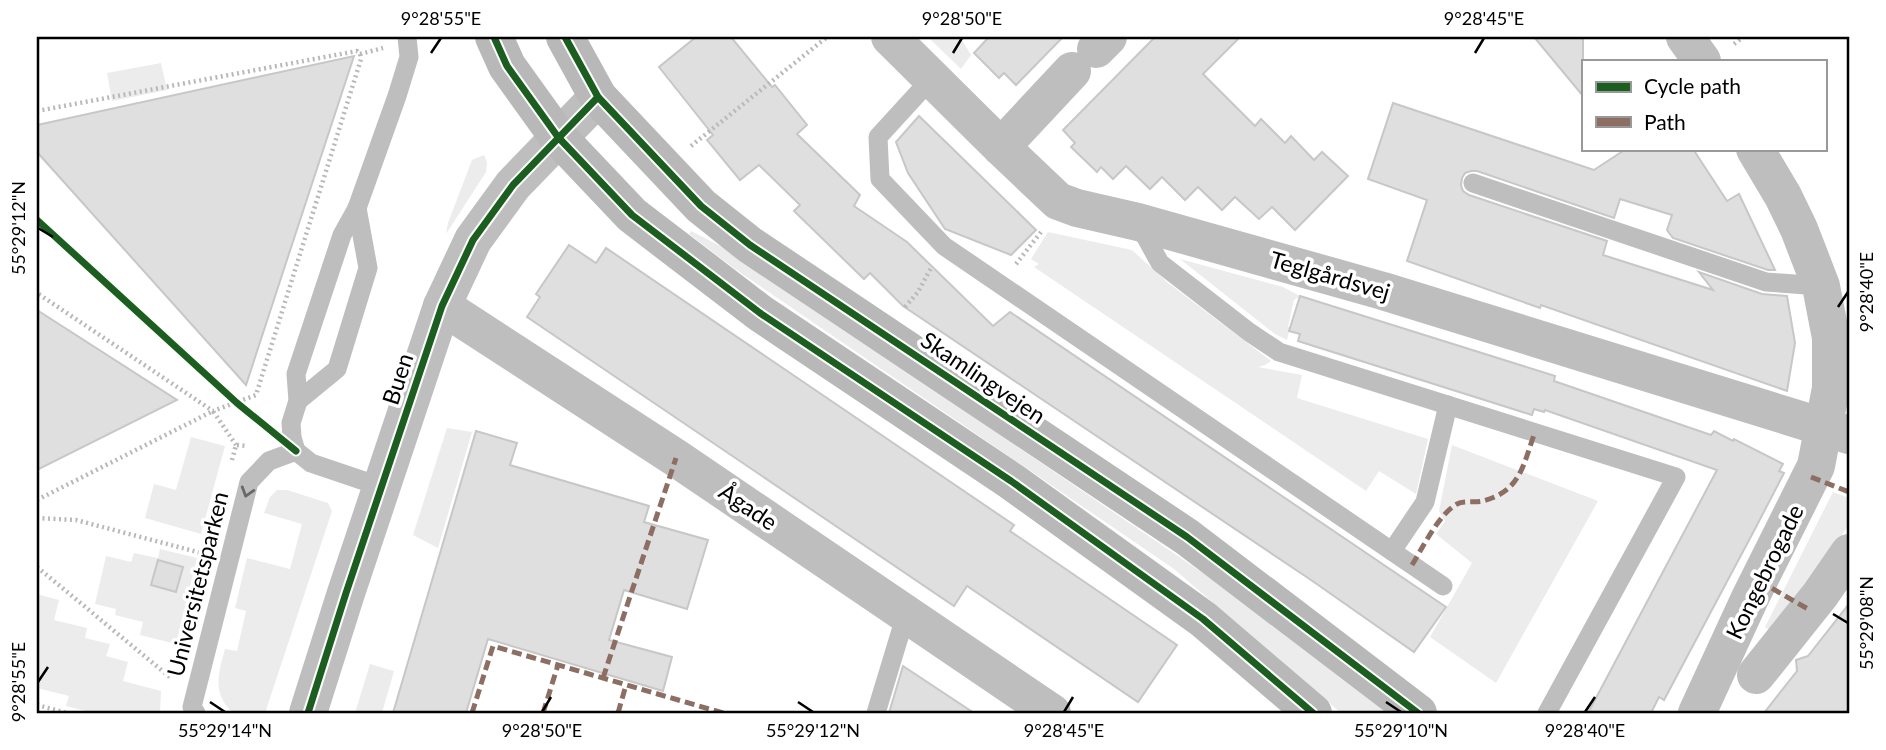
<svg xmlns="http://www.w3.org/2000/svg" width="1886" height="750" font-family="Lato,sans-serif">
<rect width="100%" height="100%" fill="#fff"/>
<g fill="#ececec">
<path d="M 928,37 L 960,37 L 971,55 L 961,69 Z"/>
<path d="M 161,63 L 167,90 L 112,101 L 107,73 Z"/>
<path d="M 484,155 L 487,162 L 486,172 L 446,234 L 448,223 L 472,160 Z"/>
<path d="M 691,231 L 730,251 L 1260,612 L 1394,713 L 1341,713 L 1174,569 L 735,269 L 689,234 Z"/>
<path d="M 1048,232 L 1132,250 L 1167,282 L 1271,361 L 1265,365 L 1258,367 L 1302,375 L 1297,398 L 1428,439 L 1416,494 L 1379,471 L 1366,491 L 1034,267 L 1039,264 L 1031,259 Z"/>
<path d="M 1180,259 L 1283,287 L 1300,296 L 1294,300 L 1288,327 L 1290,327 L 1287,340 L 1275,334 Z"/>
<path d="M 447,428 L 472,432 L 438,548 L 413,535 Z"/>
<path d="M 191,437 L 225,446 L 201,534 L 145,518 L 154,484 L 176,490 Z"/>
<path d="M 1452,445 L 1598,501 L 1496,683 L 1430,637 L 1472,563 L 1436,534 L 1445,521 L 1439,511 Z"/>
<path d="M 277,490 L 287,490 L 328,503 L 332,511 L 265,713 L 233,713 C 212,693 218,675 225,649 L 237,651 L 246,611 L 235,608 L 247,558 L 290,569 L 302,524 L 264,513 L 270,497 Z"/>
<path d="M 1833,492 L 1849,498 L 1849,525 L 1771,631 L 1765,627 Z"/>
<path d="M 160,549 L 197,558 L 176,644 L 140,635 L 143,622 L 115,615 L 116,609 L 95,604 L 106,556 L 131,562 L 134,553 L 158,558 Z"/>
<path d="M 37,594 L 59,600 L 54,620 L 87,628 L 85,638 L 110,644 L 106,656 L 128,662 L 123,681 L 161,691 L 160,713 L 94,713 L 66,706 L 69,696 L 37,688 Z"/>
<path d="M 370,664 L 394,671 L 382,713 L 355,713 Z"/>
</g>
<g fill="#dfdfdf" stroke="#c7c7c7" stroke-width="2">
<path d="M 696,37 L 731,37 L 772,87 L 775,85 L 807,125 L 797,134 L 860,195 L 854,206 L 907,242 L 993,326 L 1010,312 L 1446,607 L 1414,652 L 1311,580 L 903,306 L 870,273 L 864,279 L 794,211 L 800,205 L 759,165 L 740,180 L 707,140 L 713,135 L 659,67 Z"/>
<path d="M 989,37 L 1063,37 L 1016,85 L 1004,73 L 999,78 L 974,53 Z"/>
<path d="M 1155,37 L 1240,37 L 1203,74 L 1255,126 L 1261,119 L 1285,143 L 1291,136 L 1314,160 L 1322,152 L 1348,176 L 1295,230 L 1272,207 L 1259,219 L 1235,197 L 1222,210 L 1198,187 L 1185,200 L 1162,177 L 1150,189 L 1126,166 L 1113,179 L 1101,167 L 1097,172 L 1071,147 L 1075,143 L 1063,130 Z"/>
<path d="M 1534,37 L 1583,37 L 1583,96 Z"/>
<path d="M 354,56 L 282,275 L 246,385 L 37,152 L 37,125 Z"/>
<path d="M 1393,103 L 1594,170 L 1626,149 L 1693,149 L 1727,201 L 1739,194 L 1775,270 L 1768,270 L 1673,238 L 1667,230 L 1672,215 L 1620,199 L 1614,218 L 1477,171 L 1471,171 L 1465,173 L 1462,178 L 1461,185 L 1463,191 L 1469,195 L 1607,241 L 1603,255 L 1713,290 L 1699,272 L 1762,294 L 1787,296 L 1795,343 L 1787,391 L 1541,305 L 1540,308 L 1407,261 L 1427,200 L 1368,179 Z"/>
<path d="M 919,116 L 1036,230 L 1011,255 L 945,229 L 908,173 L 896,142 Z"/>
<path d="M 569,245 L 596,263 L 606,248 L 1014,525 L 1010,531 L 1177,645 L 1138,702 L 967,586 L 954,606 L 527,317 L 540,297 L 536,294 Z"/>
<path d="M 1300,296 L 1555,376 L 1554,381 L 1711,435 L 1714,431 L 1733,441 L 1734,439 L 1783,464 L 1779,471 L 1784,473 L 1756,527 L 1664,700 L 1659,697 L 1651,713 L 1588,713 L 1717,470 L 1545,410 L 1544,412 L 1534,409 L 1532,415 L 1298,341 L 1300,334 L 1289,331 Z"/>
<path d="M 37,310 L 177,400 L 37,470 Z"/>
<path d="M 476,431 L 517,443 L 510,465 L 649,506 L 644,522 L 708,540 L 687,609 L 624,590 L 609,640 L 672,657 L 663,691 L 488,639 L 466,713 L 393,713 Z"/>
<path d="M 158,560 L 183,567 L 176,592 L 151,585 Z"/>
<path d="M 1849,604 L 1849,713 L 1764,713 L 1797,671 L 1796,660 L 1808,656 Z"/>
<path d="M 903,666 L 974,713 L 889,713 Z"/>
</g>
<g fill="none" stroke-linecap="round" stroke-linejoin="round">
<g stroke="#b9b9b9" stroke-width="4.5" stroke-dasharray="2 3.5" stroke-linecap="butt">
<path d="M 1734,44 L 1743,37"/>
<path d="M 360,54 L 383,48"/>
<path d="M 37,111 L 357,51 L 360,54 L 361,59 L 256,395 L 213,411 L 37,293"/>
<path d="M 691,146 L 827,37"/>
<path d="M 1016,264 L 1041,232"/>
<path d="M 905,307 L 918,292 L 931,268"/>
<path d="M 232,460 L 236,445 L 247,446"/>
<path d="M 37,500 L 213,411 L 236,445"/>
<path d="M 37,518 L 76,520 L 205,554"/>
<path d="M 37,567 L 171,678"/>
<path d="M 37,705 L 67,713"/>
</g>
<g stroke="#bebebe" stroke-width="19">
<path d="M 932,78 L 878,137 L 880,179 L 944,246 L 1443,586"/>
<path d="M 1473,183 L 1766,282 L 1821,286"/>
<path d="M 1138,223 L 1160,263 L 1249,332 L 1279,352 L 1676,477 L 1547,713"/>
<path d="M 298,401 L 337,369 L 368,268 L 357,208"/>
<path d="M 382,487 L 311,463 L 296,451 L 292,437 L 291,423 L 298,401 L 296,374 L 342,235 L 357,208 L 397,96 L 409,57 L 407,37"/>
<path d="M 1392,551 L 1425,502 L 1448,405"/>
<path d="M 196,713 L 192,707 L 249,482 L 269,461 L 296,451"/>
<path d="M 876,713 L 906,614"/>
</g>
<g stroke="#bebebe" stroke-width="38">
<path d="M 890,37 L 1001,147 L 1058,201 L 1077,208 L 1138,222 L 1383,291 L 1849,435"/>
<path d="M 1096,49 L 1108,37"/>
<path d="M 1001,147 L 1072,71"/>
<path d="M 442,306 L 676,458 L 1052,713"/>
<path d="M 1756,675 L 1820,595 L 1849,553"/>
</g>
<g stroke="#bebebe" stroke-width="38">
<path d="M 1685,37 L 1702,61"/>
<path d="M 308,713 L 346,593 L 442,306 L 473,240 L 513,185 L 598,97"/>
<path d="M 1697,713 L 1750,598 L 1816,466 L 1831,388 L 1831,338 L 1821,286 L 1799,229 L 1783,196 L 1755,149"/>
</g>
<g stroke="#b8b8b8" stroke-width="38">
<path d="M 494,37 L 507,66 L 558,137 L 632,215 L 760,313 L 1011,481 L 1203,619 L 1313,713"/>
<path d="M 565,37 L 598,97 L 701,206 L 750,245 L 1187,537 L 1418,713"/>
</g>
<g stroke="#8d6e63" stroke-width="5" stroke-dasharray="10 5" stroke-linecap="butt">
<path d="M 1811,477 L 1849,492"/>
<path d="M 1412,565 C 1423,547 1439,514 1457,504 C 1464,500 1475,503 1483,501 C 1521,491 1523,465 1535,432"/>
<path d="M 1759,581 L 1808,609"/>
<path d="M 603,678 L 676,458"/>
<path d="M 472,713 L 493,646 L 723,713"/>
<path d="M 543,713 L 558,665"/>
<path d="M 618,713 L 626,685"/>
</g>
<defs>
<g id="cycleway">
<path d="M 494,37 L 507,66 L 558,137 L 632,215 L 760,313 L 1011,481 L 1203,619 L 1313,713"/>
<path d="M 565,37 L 598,97 L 701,206 L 750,245 L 1187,537 L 1418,713"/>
<path d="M 37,220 L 237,403 L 296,451"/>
<path d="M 308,713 L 346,593 L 442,306 L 473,240 L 513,185 L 598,97"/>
</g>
</defs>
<use href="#cycleway" stroke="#fff" stroke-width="11"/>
<use href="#cycleway" stroke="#1b5e20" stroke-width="7"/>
</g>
<defs><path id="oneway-chevron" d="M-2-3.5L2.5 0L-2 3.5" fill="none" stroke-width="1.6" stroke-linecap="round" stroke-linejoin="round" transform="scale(1.75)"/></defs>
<use stroke="#686868" href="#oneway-chevron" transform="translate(247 492) rotate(107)"/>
<path fill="none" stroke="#000" stroke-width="2.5" d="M 431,53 L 441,38M 953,53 L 962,38M 1475,53 L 1484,38M 38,228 L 53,237M 1838,307 L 1848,292M 1833,614 L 1848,623M 38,682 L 48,667M 210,702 L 225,712M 798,702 L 813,712M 1386,702 L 1401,712M 542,712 L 551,697M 1064,712 L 1073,697M 1585,712 L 1595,697"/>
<g text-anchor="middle" stroke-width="7" stroke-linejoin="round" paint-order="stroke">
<g font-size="23" fill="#000" stroke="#fff">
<text transform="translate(1330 276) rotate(16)" y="8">Teglgårdsvej</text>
<text transform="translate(983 378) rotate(34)" y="8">Skamlingvejen</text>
<text transform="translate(398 379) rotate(-72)" y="8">Buen</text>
<text transform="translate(748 507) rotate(34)" y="8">Ågade</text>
<text transform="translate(1765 572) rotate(-64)" y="8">Kongebrogade</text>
<text transform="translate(198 584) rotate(-76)" y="8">Universitetsparken</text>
</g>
</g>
<rect width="1886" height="750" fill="none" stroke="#ffffff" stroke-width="77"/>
<rect x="1582" y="60" width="245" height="91" fill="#ffffff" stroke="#999999" stroke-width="2"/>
<rect x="1596" y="82" width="35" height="10" fill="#1b5e20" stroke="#999999" stroke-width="2"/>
<text x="1644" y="94" font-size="21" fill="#000000">Cycle path</text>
<rect x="1596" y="117" width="35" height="10" fill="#8d6e63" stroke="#999999" stroke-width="2"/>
<text x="1644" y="130" font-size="21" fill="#000000">Path</text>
<rect x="38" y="38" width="1810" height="674" fill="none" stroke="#000" stroke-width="2.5"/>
<g font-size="18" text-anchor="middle" fill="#000">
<text x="441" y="25">9°28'55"E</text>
<text x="962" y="25">9°28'50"E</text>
<text x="1484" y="25">9°28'45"E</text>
<text transform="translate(19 228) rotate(-90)" y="6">55°29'12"N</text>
<text transform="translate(1867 292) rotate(-90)" y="6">9°28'40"E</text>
<text transform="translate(1867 623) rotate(-90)" y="6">55°29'08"N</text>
<text transform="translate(19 682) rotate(-90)" y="6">9°28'55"E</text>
<text x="225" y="737">55°29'14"N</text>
<text x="542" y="737">9°28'50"E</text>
<text x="813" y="737">55°29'12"N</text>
<text x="1064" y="737">9°28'45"E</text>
<text x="1401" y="737">55°29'10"N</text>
<text x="1585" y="737">9°28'40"E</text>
</g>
</svg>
